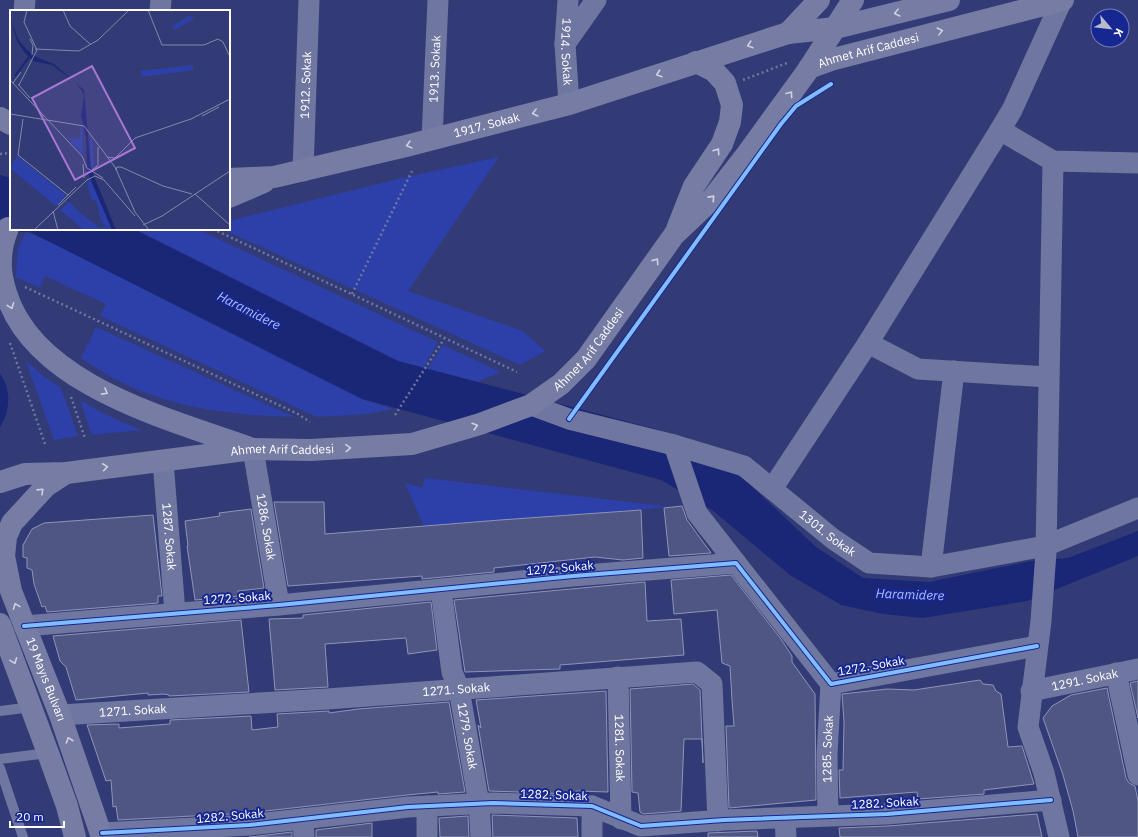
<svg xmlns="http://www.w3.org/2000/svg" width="1138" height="837" font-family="'IBM Plex Sans',sans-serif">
<rect width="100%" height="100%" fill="#323b75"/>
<g fill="#2d40a9">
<path d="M 499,157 L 408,291 L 523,331 L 545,351 L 520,365 L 222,229 L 229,229 L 229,221 L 402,178 Z"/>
<path d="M 134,229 L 197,229 L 438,342 L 424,368 L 398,361 Z"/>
<path d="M 26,232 L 53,243 L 362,399 L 393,409 L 367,414 L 317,417 L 100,316 L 106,304 L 45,276 L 40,288 L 16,277 L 18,248 Z"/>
<path d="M 96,327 L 294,417 C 216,415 147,405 81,358 Z"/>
<path d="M 443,345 L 501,372 L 467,386 L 402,408 Z"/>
<path d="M 26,361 L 43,376 L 61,388 L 78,436 L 54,440 Z"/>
<path d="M 80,400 L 102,413 L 141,430 L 92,435 Z"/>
<path d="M 425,478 L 671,507 L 424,527 L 405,483 L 422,488 Z"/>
</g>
<g fill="#1a2676">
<path d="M 0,175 L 11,178 L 11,229 L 134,229 L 398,361 L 659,430 L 744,479 L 816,547 L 863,578 L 929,582 L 1031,561 L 1068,558 L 1138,531 L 1138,556 L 1027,601 L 923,618 L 883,614 L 841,605 L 790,575 L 712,510 L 661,480 L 362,399 L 30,232 L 0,232 Z"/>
<path d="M 0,374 C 12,390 10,411 0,427 Z"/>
</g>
<g fill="#4f5684" stroke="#8f94b6">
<path d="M 274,502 L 324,502 L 325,534 L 500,520 L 641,510 L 643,558 L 623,560 L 595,557 L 494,568 L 494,572 L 422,579 L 422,576 L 288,586 Z"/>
<path d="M 682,506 L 687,520 L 711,553 L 669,556 L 664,508 Z"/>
<path d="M 251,509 L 264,588 L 238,591 L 239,596 L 195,600 L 187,546 L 188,546 L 185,521 L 220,516 L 219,513 Z"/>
<path d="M 153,515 L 162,596 L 158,596 L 158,603 L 47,612 L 45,606 L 42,607 L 34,584 L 32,570 L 27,568 L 27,558 L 23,557 L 23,545 L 32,529 L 44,523 Z"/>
<path d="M 731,575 L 781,639 L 792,656 L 792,662 L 815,694 L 816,800 L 729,808 L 726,726 L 734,726 L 732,700 L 730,666 L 722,663 L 717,610 L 674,614 L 671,580 Z"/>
<path d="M 645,582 L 647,621 L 681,619 L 684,655 L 560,665 L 560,669 L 465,672 L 454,600 Z"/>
<path d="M 431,602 L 437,650 L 408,654 L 406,638 L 325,644 L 328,687 L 275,690 L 269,619 L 303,618 L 303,615 Z"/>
<path d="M 241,620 L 249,692 L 169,696 L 169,695 L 164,694 L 148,695 L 148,693 L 76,700 L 66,667 L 60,661 L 53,636 Z"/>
<path d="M 980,680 L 983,684 L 993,685 L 996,691 L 1001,694 L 1008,747 L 1022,746 L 1034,784 L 984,790 L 984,794 L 918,799 L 917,792 L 840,798 L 839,770 L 843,770 L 844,722 L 842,694 L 887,689 L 914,690 Z"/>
<path d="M 1138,681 L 1138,718 L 1130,683 Z"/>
<path d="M 693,684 L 700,690 L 703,763 L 702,739 L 684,739 L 681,811 L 643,814 L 640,812 L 638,793 L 632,792 L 630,689 Z"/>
<path d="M 1107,688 L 1126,778 L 1129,783 L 1135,786 L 1138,801 L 1138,837 L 1078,837 L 1073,811 L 1063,775 L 1043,718 L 1052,706 L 1071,695 Z"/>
<path d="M 606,691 L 608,792 L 576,791 L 576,794 L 489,791 L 478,725 L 481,728 L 476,700 Z"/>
<path d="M 449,702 L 465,792 L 438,794 L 438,792 L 407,795 L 248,813 L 118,820 L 116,806 L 113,807 L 111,780 L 106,781 L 87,725 L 119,724 L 119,728 L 170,724 L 170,720 L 251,716 L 252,730 L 278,727 L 277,714 L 329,711 L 329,713 L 358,709 Z"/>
<path d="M 1037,814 L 1042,837 L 840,837 L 839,828 L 888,826 Z"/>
<path d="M 492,815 L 577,818 L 578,837 L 493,837 Z"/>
<path d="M 468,816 L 469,837 L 440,837 L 439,818 Z"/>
<path d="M 372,823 L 372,837 L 316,837 L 316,830 Z"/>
<path d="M 757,831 L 758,837 L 708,837 L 708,833 Z"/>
<path d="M 292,832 L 292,837 L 249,837 L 250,837 Z"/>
</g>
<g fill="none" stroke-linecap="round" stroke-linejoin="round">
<g stroke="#6f76a0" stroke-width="2.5" stroke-dasharray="2 3" stroke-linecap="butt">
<path d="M 743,80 L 787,63"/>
<path d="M 0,154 L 11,153"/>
<path d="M 213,229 L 517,372"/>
<path d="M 25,287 L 298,414 L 310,422"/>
<path d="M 352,294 L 412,171"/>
<path d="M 10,343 L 45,444"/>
<path d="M 71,397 L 85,438"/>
<path d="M 395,415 L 444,339"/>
</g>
<g stroke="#6f76a0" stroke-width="10">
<path d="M 0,711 L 32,707"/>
<path d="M 0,759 L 48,753"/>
<path d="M 0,768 L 23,837"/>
</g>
<g stroke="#6f76a0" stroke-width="21">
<path id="s1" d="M 568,0 L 565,44 L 569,104"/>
<path d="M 24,11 L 25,0"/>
<path d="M 160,11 L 161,0"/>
<path d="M 565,44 L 596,0"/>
<path d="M 1000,130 L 1053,161 L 1138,163"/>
<path id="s2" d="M 432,139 L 438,0"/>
<path d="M 1053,161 L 1046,552 L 1041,621 L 1028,727 L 1044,773 L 1059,837"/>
<path id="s3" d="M 303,171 L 309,0"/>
<path d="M 868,343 L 918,369 L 1048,377"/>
<path id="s4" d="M 531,405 L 569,419 L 674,445 L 744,466 L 833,539 L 869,563 L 931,567 L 1045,546 L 1138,508"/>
<path d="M 674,445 L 697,513 L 736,563"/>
<path id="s5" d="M 253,449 L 279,605"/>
<path id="s6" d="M 163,461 L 175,613"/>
<path d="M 772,489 L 868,343 L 1000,130 L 1012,110 L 1062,0"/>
<path d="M 931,567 L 954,371"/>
<path id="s7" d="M 441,590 L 452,672 L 459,689 L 479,804 L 481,837"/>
<path d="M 24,626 L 279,605 L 573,576 L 736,563 L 831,684 L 1037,646"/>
<path d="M 1116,673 L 1138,775"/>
<path id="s8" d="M 618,677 L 621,819"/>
<path id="s9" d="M 1031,691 L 1138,669"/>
<path id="s10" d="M 60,715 L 327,699 L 697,672 L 712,684 L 718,821"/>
<path d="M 427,806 L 427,837"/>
<path d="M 592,806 L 592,837"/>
<path id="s11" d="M 828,815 L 827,754 L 831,684"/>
<path d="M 785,818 L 786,837"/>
<path d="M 303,819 L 304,837"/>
<path d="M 102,833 L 249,825 L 408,807 L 493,803 L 592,806 L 641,826 L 724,820 L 887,814 L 1051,800"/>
</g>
<g stroke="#767ca4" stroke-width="22">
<path d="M 788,33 L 819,0"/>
<path id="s12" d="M 809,68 L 834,59 L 1063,0"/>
<path d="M 0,118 L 11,124"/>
<path id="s13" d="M 229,179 L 274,177 L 406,146 L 569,104 L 788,33 L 835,28 L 949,0"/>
<path d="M 229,197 L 264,182"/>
<path d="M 8,228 C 4,238 1,249 1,260 C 0,271 3,283 6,293 C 34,385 169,419 250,448"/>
<path d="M 677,229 L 694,186 L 722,144 L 730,122 L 732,105 L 725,83 L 714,71 L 696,62"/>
<path id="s14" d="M 66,473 L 46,486 L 12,523 L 6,537 L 4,556 L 11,591 L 60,715 L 102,837"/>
<path id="s15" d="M 0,482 L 25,474 L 66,473 L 253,449 L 311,450 L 412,444 L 480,424 L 531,405 L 561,384 L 586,359 L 674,235 L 712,199 L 747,154 L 808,70 L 853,0"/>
<path d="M 0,624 L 48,753 L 67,806 L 75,837"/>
</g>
<defs>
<g id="cycleway">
<path d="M 569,419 L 781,124 L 796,106 L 831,84"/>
<path d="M 24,626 L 279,605 L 573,576 L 736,563 L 831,684 L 1037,646"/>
<path d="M 102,833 L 249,825 L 408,807 L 493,803 L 592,806 L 641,826 L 724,820 L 887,814 L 1051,800"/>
</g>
</defs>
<use href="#cycleway" stroke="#162791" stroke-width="6"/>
<use href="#cycleway" stroke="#80bcff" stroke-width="4"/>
</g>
<defs><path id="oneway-chevron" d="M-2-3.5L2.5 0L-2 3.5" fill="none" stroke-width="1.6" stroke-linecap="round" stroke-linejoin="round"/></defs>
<g stroke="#cfd1df">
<use href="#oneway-chevron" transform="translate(897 13) rotate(166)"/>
<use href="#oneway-chevron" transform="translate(940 31) rotate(-14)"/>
<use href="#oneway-chevron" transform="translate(750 45) rotate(163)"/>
<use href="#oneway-chevron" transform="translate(659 74) rotate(162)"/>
<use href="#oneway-chevron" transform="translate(790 94) rotate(-54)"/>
<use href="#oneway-chevron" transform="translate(535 113) rotate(166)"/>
<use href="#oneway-chevron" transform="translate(409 145) rotate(165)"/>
<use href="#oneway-chevron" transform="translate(717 151) rotate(-56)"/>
<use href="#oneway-chevron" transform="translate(712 198) rotate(-48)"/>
<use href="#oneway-chevron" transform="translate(656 261) rotate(-55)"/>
<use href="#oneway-chevron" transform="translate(11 306) rotate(69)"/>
<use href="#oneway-chevron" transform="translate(105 392) rotate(29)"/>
<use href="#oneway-chevron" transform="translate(475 426) rotate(-17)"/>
<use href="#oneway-chevron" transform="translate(348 448) rotate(-3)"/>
<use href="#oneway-chevron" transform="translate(105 467) rotate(-8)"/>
<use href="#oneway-chevron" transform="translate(41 491) rotate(-44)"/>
<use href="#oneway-chevron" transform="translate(16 606) rotate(-111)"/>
<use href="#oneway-chevron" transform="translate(14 661) rotate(69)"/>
<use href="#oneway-chevron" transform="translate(69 740) rotate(-109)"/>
</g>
<g text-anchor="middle" stroke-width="4" stroke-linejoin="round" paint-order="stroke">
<g font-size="12" fill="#fff" stroke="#162791">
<text dy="4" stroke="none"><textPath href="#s12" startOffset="62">Ahmet Arif Caddesi</textPath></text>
<text dy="4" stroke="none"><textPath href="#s1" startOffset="52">1914. Sokak</textPath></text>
<text dy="4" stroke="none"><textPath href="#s2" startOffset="70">1913. Sokak</textPath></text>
<text dy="4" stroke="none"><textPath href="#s3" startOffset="86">1912. Sokak</textPath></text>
<text dy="4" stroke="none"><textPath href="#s13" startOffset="264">1917. Sokak</textPath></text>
<text dy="4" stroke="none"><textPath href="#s15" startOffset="621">Ahmet Arif Caddesi</textPath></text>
<text dy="4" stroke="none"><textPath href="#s15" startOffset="285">Ahmet Arif Caddesi</textPath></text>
<text dy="4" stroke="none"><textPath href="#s5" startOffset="79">1286. Sokak</textPath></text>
<text dy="4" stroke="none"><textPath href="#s4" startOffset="329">1301. Sokak</textPath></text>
<text dy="4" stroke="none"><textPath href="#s6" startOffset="76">1287. Sokak</textPath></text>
<text transform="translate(560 568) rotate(-5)" y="4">1272. Sokak</text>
<text transform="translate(237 598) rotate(-4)" y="4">1272. Sokak</text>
<text transform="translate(871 666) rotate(-10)" y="4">1272. Sokak</text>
<text dy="4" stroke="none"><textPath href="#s14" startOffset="239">19 Mayıs Bulvarı</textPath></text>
<text dy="4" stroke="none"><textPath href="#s9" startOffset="55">1291. Sokak</textPath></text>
<text dy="4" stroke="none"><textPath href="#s10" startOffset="397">1271. Sokak</textPath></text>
<text dy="4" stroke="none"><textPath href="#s10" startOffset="73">1271. Sokak</textPath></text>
<text dy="4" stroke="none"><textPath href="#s7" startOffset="149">1279. Sokak</textPath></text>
<text dy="4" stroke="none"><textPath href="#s8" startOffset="71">1281. Sokak</textPath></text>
<text dy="4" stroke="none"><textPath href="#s11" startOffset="66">1285. Sokak</textPath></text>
<text transform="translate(554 795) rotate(2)" y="4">1282. Sokak</text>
<text transform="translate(885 803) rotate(-3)" y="4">1282. Sokak</text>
<text transform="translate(230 816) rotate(-5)" y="4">1282. Sokak</text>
</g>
<g font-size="13" font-style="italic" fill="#b0bbf7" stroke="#162791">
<text transform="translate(249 310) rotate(27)" y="5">Haramidere</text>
<text transform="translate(910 594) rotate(2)" y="5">Haramidere</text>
</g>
</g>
<g transform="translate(10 10)">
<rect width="220" height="220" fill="#323b75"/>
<path d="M 179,6 L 185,8 L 165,20 L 162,16 ZM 183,55 L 183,60 L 133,67 L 130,61 ZM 70,117 L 72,118 L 73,146 L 58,128 L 70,129 ZM 80,126 L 83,131 L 84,156 L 81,159 ZM 7,146 L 56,185 L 46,196 L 0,158 ZM 81,170 L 99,213 L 102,220 L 74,220 L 50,200 L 59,191 L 67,200 L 90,218 L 96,216 L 91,211 L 86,190 L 82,191 L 77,173 Z" fill="#2d40a9"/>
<path d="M 0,8 L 8,29 L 17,40 L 26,47 L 44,54 L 74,80 L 81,159 L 106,220 L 102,220 L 77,161 L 76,127 L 71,106 L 74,86 L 72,81 L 65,72 L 42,55 L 23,51 L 15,43 L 7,31 Z" fill="#1a2676"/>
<path fill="none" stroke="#1a2676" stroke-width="2" d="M 5,66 L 19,47"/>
<path fill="none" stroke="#8489ac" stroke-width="1" d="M 53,0 L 60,16 L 80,34M 138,0 L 152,35 L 194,35 L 208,29 L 213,32 L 220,47M 20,29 L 23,35 L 22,45M 25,39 L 69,41 L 88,30 L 119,0M 0,70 L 72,146 L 77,158 L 93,168M 3,73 L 11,62M 8,74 L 20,88M 9,75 L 27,40 L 14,12 L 17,0M 0,104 L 74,116 L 105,157 L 125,202 L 139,220M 192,106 L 209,97M 13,109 L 8,145 L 58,185M 97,147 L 105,148 L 125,128 L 181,109 L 220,89M 73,154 L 74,168M 82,160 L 88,155 L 88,137M 106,160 L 107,157 L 111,157 L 153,176 L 182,184M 185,184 L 220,215M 48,195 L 66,177M 43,201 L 48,220M 133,215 L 152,206 L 220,161M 24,220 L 77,170 L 85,166 L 94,170 L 125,206"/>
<path fill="#a976d5" fill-opacity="0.15" stroke="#a976d5" stroke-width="2" d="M 82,56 L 125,138 L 65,170 L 22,88 Z"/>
<rect width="220" height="220" fill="none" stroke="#fff" stroke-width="2"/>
</g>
<g transform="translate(1110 28) rotate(118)"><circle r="19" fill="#162791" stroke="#737dbd"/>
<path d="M0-3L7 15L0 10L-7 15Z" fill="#b7bacf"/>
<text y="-6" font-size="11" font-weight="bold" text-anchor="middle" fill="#ffffff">K</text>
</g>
<path d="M10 821v6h54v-6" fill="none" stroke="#ffffff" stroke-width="2"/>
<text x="16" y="821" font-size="12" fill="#ffffff" stroke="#162791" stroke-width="3" paint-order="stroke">20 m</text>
</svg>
